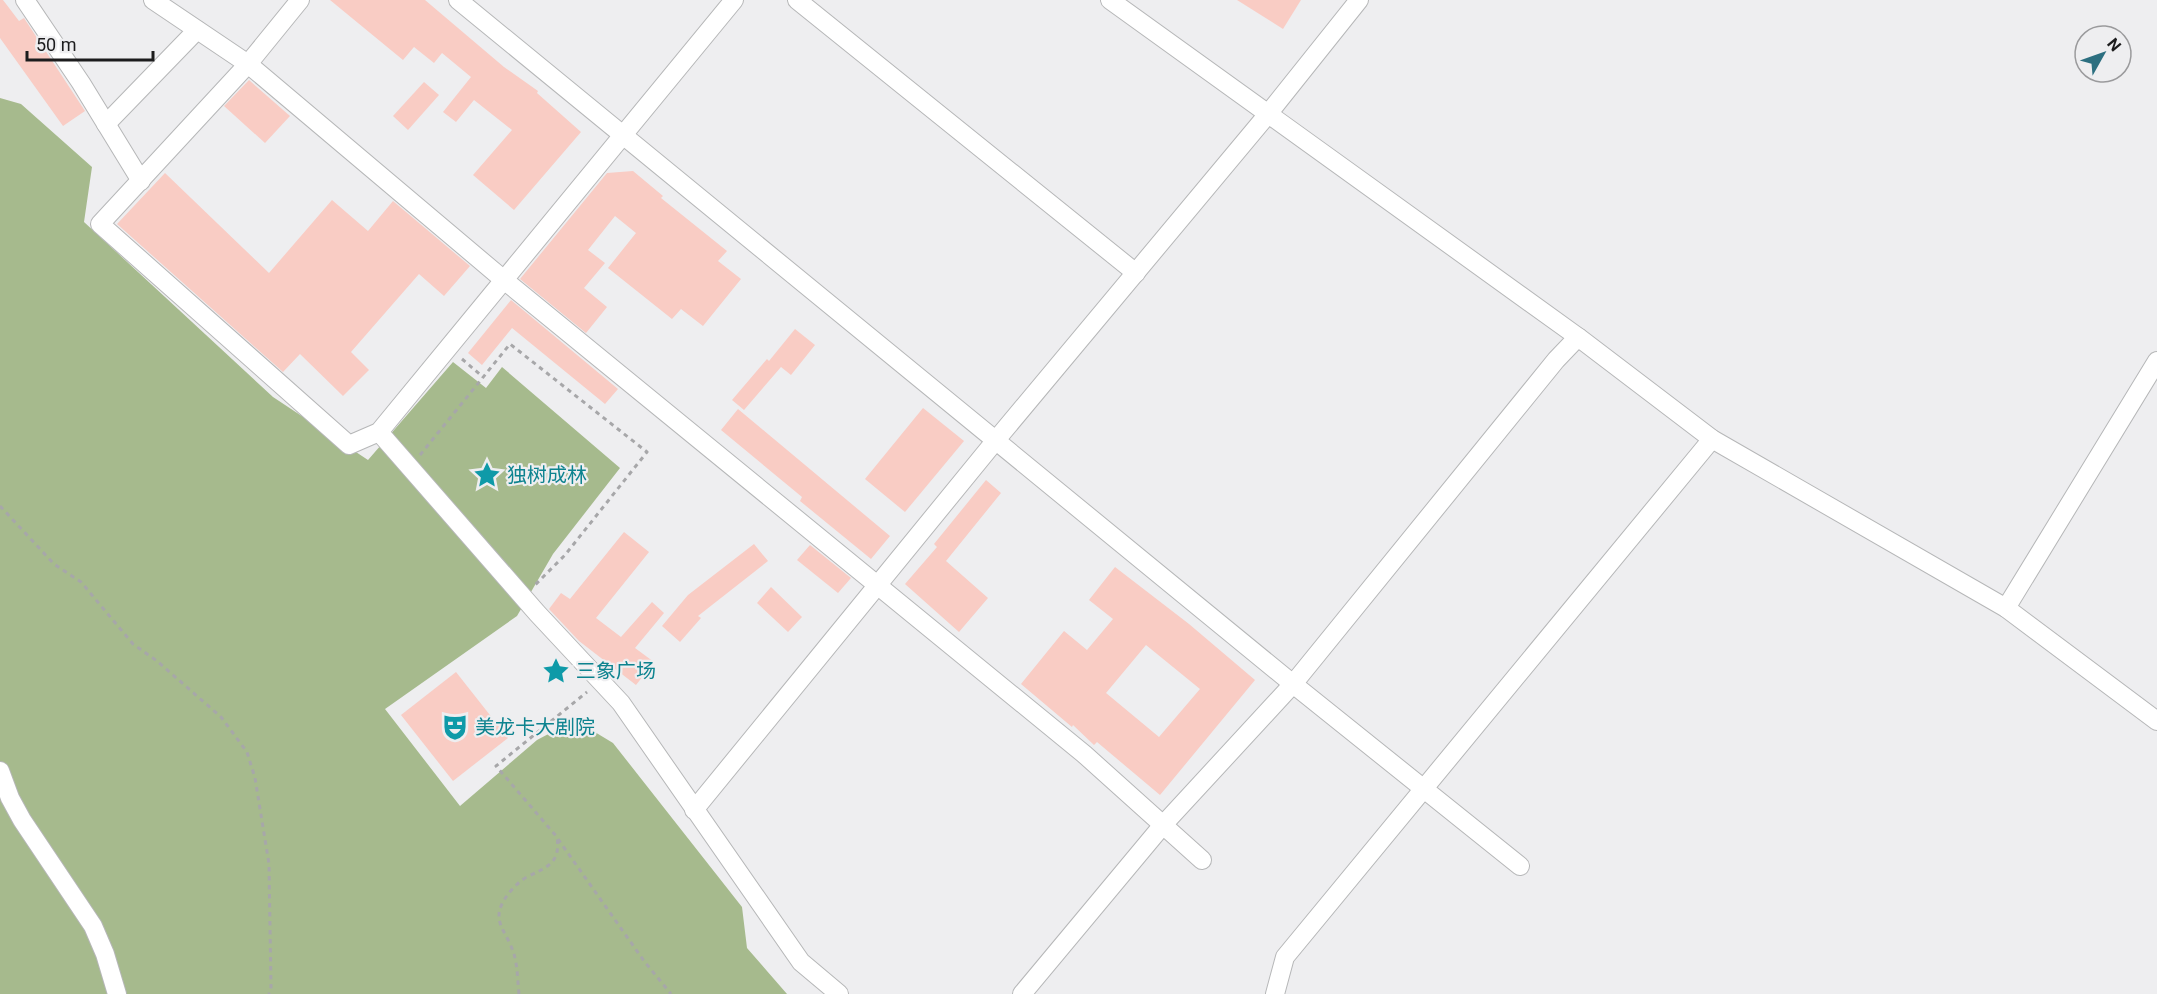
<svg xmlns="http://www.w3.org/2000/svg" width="2157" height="994" font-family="Roboto,'Noto Sans SC',sans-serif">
<rect width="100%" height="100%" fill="#eeeef0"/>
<path fill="#a6ba8d" d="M 0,98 L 21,104 L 92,167 L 84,222 L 273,397 L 368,460 L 453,362 L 486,388 L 502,367 L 620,468 L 553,554 L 517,616 L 385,709 L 460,806 L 537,740 L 575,720 L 613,743 L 742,907 L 747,948 L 787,994 L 0,994 Z"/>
<g fill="#f9ccc4" fill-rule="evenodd">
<path d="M 0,0 L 3,0 L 19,21 L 24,18 L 85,111 L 63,126 L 0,38 Z"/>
<path d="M 330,0 L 425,0 L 504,67 L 538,91 L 537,93 L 581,132 L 514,210 L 473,175 L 512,130 L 474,100 L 456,122 L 443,112 L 471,77 L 442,53 L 434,63 L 414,47 L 403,60 Z"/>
<path d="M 1237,0 L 1301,0 L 1283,29 Z"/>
<path d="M 249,80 L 290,116 L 265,143 L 224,106 Z"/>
<path d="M 424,82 L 439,95 L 408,130 L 393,116 Z"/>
<path d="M 633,171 L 663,196 L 661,198 L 727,251 L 718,261 L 741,279 L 703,326 L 681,309 L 672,319 L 608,268 L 636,233 L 615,216 L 588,250 L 605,263 L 584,288 L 607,307 L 586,333 L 520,279 L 607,173 Z"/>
<path d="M 165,173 L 269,273 L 332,200 L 368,231 L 393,201 L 470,266 L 444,296 L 419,274 L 351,352 L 369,370 L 343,396 L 300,354 L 283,372 L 117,224 Z"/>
<path d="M 511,300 L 618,389 L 605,404 L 512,328 L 482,365 L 468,353 Z"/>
<path d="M 795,329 L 815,345 L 791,375 L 781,367 L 744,410 L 732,400 L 767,359 L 769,361 Z"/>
<path d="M 923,408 L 964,441 L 905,512 L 865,479 Z"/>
<path d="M 738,409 L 890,536 L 871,559 L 800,501 L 802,497 L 721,430 Z"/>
<path d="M 986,480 L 1001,493 L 946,561 L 988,598 L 959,632 L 905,584 L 937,547 L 934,544 Z"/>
<path d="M 624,532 L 649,552 L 596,618 L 621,637 L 652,602 L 664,613 L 635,648 L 654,662 L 636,685 L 579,641 L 549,609 L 561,593 L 570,599 Z"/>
<path d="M 754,544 L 768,561 L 698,616 L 701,618 L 680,642 L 662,626 L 688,595 Z"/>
<path d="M 810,545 L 851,578 L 838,593 L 797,560 Z"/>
<path d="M 1115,567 L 1189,624 L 1255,680 L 1160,795 L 1097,742 L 1094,745 L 1073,725 L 1072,727 L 1021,684 L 1064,631 L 1087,650 L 1113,619 L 1089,600 ZM 1146,645 L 1200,689 L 1159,737 L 1106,693 Z"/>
<path d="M 771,587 L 802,617 L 788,632 L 757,603 Z"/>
<path d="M 456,672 L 508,738 L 453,781 L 401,715 Z"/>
</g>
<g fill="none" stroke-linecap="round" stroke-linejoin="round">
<defs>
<g id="minor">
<path d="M 25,0 L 81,83 L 141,181"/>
<path d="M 153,0 L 248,64 L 504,280 L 1084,754 L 1202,860"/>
<path d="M 300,0 L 248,64 L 100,224 L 349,445 L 379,432 L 734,0"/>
<path d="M 458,0 L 1293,684 L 1520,866"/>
<path d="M 797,0 L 1136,273"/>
<path d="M 1110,0 L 1578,337 L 1712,439 L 2006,608 L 2157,721"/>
<path d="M 106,124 L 197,30"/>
<path d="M 379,432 L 537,613 L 621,703 L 801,962 L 839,994"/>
<path d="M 2006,608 L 2157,361"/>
<path d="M 0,771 L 10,798 L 22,820 L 93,926 L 105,954 L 117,994"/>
<path d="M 694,810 L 996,440 L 1268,114 L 1359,0"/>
<path d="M 1022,994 L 1162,826 L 1293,684 L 1556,360 L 1578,337"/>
<path d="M 1275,994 L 1285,957 L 1712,439"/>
</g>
</defs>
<use href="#minor" stroke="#b6b7b8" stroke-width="20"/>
<g stroke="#a7a7a9" stroke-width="3" stroke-dasharray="4.5 4.5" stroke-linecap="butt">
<path d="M 462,359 L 483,377"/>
<path d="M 420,455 L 510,344 L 647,452 L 565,555 L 535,585"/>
<path d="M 0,506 L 54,564 L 81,582 L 133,644 L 157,661 L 221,717 L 247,752 L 255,778 L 269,864 L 271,987 L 269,994"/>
<path d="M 558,839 L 644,961 L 671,994"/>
<path d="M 519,994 C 517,976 518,960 510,944 C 505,932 496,923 500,909 C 503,898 517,882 527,877 C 547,867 561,863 557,837 L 496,766 L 587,692"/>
</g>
<use href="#minor" stroke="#fff" stroke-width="18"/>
</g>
<defs>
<symbol id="sight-bare" viewBox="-9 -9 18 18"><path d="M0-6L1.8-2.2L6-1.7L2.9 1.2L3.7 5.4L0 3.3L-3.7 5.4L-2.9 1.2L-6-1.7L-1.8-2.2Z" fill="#0f9aa8" stroke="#eeeef0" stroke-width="2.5" paint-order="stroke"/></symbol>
<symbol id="theatre-bare" viewBox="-9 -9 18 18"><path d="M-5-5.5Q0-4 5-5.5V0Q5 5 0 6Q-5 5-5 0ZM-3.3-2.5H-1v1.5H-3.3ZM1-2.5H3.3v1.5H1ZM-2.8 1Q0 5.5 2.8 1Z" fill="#0f9aa8" stroke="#eeeef0" stroke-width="2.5" paint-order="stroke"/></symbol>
</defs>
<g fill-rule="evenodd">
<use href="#sight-bare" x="468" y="456" width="38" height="38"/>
<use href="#sight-bare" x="537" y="652" width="38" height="38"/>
<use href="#theatre-bare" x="436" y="708" width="38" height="38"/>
</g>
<g text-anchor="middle" stroke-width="4.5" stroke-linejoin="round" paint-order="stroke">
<g font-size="20" fill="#0d838f" stroke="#eeeef0" text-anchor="start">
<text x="507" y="482">独树成林</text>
<text x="576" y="678">三象广场</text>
<text x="475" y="734">美龙卡大剧院</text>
</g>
</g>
<g transform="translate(2103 54) rotate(50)"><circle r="28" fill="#eeeef0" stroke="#9a9a9c" stroke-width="1.5"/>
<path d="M0-4.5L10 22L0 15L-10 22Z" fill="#2c6f80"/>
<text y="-9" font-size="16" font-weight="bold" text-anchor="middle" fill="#1c1c1d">N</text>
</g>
<path d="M27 51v9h126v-9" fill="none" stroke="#1c1c1d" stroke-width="3"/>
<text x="36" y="51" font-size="18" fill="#1c1c1d" stroke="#eeeef0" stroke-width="4.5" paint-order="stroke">50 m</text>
</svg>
